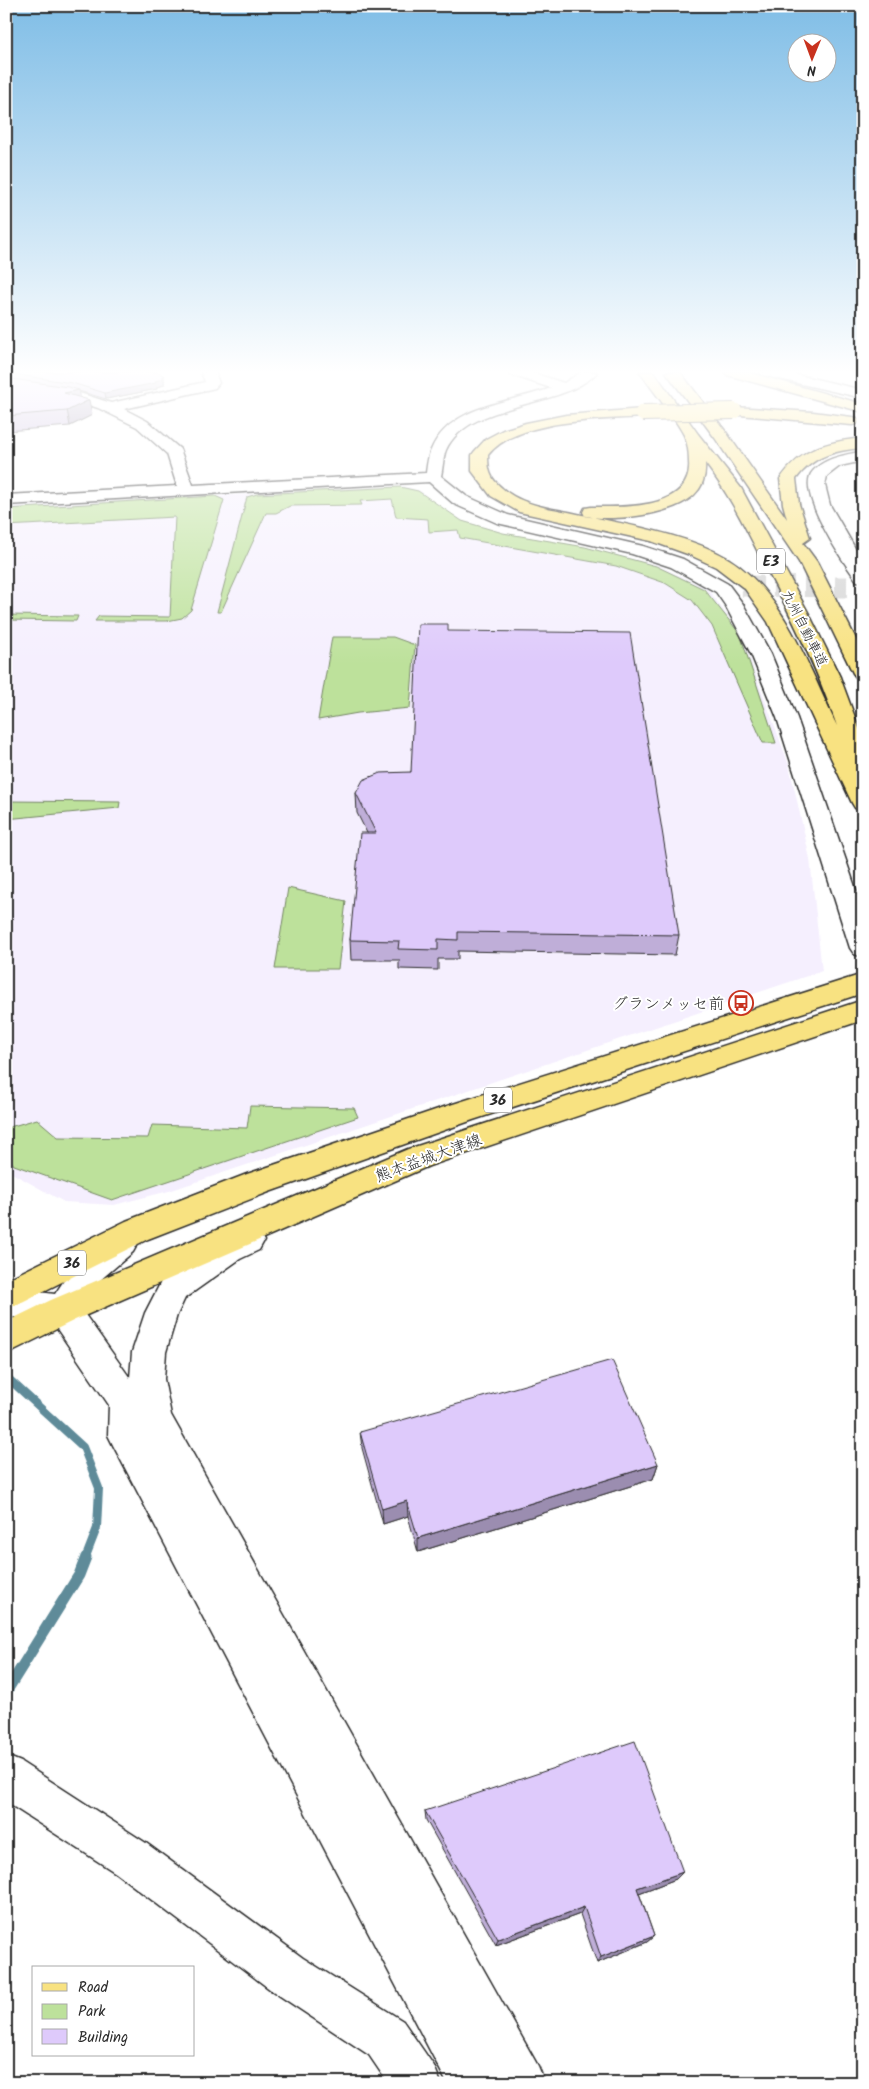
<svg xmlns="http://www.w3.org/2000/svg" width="869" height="2089" font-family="Kalam,'Klee One',sans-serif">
<rect width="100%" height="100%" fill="#fff"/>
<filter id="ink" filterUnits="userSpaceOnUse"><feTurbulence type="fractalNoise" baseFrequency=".02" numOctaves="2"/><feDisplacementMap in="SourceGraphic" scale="10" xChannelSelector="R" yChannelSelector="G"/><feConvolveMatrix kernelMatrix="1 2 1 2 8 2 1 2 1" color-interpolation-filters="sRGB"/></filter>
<g filter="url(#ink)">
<path fill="#f5effe" d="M 403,486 L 421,491 L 431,500 L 464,521 L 504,533 L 586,547 L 658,565 L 708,589 L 741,634 L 789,765 L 810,859 L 822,971 L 169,1191 L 114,1205 L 64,1202 L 10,1172 L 6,1167 L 6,507 Z"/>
<g fill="#bde19b" stroke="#748663">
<path d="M 400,487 L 418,491 L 462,521 L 503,533 L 585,547 L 656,566 L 704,589 L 740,634 L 776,743 L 763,743 L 712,626 L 692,600 L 665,583 L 616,566 L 460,538 L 458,530 L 429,532 L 428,519 L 396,517 L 392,499 L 360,501 L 362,505 L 290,506 L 276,513 L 266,513 L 221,612 L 217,612 L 247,497 L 257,494 Z"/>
<path d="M 215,496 L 224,500 L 191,610 L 182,618 L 167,621 L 95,621 L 99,616 L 170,617 L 175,517 L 6,526 L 6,509 Z"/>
<path d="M 6,615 L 78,616 L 76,621 L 6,620 Z"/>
<path d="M 332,637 L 393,637 L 415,645 L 410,708 L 358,713 L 318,720 Z"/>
<path d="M 6,801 L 120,802 L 119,808 L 6,819 Z"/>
<path d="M 288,888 L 346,901 L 338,969 L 275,969 Z"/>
<path d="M 250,1106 L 354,1108 L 358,1117 L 112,1200 L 14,1165 L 6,1154 L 6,1128 L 37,1119 L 58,1137 L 148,1138 L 152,1125 L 247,1128 Z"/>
</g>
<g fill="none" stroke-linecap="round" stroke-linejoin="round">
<path stroke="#5f8b99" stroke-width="8" d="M 10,1380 L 83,1447 L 99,1488 L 97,1528 L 85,1559"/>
<path stroke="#5f8b99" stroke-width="11" d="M 6,1692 L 79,1575 L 86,1557"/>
<path stroke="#d5d5d5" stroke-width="21" stroke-dasharray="21 10" stroke-linecap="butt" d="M 742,586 L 847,587"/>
<defs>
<g id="minor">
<path d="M 201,372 L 215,372 L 219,383 L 215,388 L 124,409 L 147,421 L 180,449 L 193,485 L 426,473 C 427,465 428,456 431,450 C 450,404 512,403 551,388 L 511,375 L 509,372 L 530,372 L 564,383 L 581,372 L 597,372 C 594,376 590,379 585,382 C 548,408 467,404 446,450 C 443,457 443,468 441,476 L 466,496 L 508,515 L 643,546 L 683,559 L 728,584 L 743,604 L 771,654 L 797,718 L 863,910 L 863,957 L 854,954 L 850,948 L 777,718 L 751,654 L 725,605 L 716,592 L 671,567 L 632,554 L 497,523 L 454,504 L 429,482 L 6,505 L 6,495 L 177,486 L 167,454 L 137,427 L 98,408 L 71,399 L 7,390 L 6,380 L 15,383 L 73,391 L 111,403 L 205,382 Z"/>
<path d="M 760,372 L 785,372 L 863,390 L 863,398 L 762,375 Z"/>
<path d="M 863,451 L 863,461 L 840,466 L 827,476 L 825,485 L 830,505 L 863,562 L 863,582 L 857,581 C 844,563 794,490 813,471 C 826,457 846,455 863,451 Z"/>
<path d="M 248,1228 L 259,1232 L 264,1241 L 259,1250 L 240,1259 L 185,1298 L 177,1315 L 166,1352 L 164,1379 L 171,1415 L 538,2066 L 545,2083 L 447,2083 L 114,1447 L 108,1435 L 109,1405 L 53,1323 L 6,1316 L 6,1288 L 55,1294 L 77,1261 L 111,1234 L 122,1230 L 133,1234 L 138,1243 L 133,1252 L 99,1281 L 81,1309 L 130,1378 L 132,1352 L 145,1313 L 163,1278 L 218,1239 Z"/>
<path d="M 6,1756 L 21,1762 L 146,1843 L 303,1958 L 403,2021 L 434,2066 L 441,2083 L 388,2083 L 369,2055 L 271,1990 L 116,1873 L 6,1802 Z"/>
</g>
<g id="major">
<path d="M 863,974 L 863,993 L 473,1120 L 269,1192 L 148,1239 L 6,1310 L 6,1280 L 126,1221 L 247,1174 L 453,1104 Z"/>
<path d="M 863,1000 L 863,1020 L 429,1166 L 75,1320 L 6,1354 L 6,1322 L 51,1300 L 408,1149 Z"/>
</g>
<g id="highway">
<path d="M 640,372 L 654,372 L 698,434 L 741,488 L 810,616 L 840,677 L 863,739 L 863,770 L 858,770 L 863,779 L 863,810 L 855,808 L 852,803 L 768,622 L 745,589 L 716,567 L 690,555 L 651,541 L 519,512 L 491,496 L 472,471 L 472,455 L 474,452 L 486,439 L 503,430 L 526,423 L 566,415 L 643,409 L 648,410 L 650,413 L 648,416 L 643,417 C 600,420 516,419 488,455 C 488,471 490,478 502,488 C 521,505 549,508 573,513 C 621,524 686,533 729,559 C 784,593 809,669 837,726 C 817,668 791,615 763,562 C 745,527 730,495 705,463 C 706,475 703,487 694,495 C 673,515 612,522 585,516 L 583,512 L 585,508 L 591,507 C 624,507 693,510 689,462 C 689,454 688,443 684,435 C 672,413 654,393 640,372 Z"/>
<path d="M 666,372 L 680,372 L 726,432 L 787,519 L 783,504 L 780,479 C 802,448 826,442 863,438 L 863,448 C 835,450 813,456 796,479 L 799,504 L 810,538 L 803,543 L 817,562 L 863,653 L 863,679 L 856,677 L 853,673 L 799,562 L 715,438 Z"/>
<path d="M 725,372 L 747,372 L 863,404 L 863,412 L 727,375 Z"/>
<path d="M 734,407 L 813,412 L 852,417 L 857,418 L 859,421 L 857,424 L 852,425 L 729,414 L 727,411 L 729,408 Z"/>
</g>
</defs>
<use href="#minor" stroke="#2b2b2b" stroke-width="3"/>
<use href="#major" stroke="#2b2b2b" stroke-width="3"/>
<use href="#highway" stroke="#2b2b2b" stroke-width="3"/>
<use href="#minor" fill="#fff" fill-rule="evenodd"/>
<use href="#major" fill="#f8e281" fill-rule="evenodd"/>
<use href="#highway" fill="#f8e281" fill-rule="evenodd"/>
<defs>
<path id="highway-bridge" d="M 643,413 L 734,411"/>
</defs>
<use href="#highway-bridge" stroke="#2b2b2b" stroke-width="18" stroke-linecap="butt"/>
<use href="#highway-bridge" stroke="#f8e281" stroke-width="16"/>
</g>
<g fill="#bfaed8" stroke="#2b2b2b">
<path d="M 6,372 L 164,376 L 164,385 L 157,387 L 157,389 L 106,399 L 79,391 L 80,398 L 92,415 L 70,426 L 6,431 L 6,381 L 10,379 L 6,379 Z"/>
<path d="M 448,631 L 679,935 L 675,955 L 458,951 L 458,959 L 438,959 L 438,970 L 399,969 L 399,960 L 351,960 L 350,940 L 367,833 L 357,813 L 356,793 L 411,772 Z"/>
<path d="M 360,1432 L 658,1464 L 653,1479 L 418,1552 L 408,1516 L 383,1524 L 362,1448 Z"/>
<path d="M 425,1811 L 676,1879 L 639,1893 L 654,1936 L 647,1942 L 597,1963 L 580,1914 L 496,1945 L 426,1820 Z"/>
</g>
<g fill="#9b8db0" stroke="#2b2b2b">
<path d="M 164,376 L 164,385 L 157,387 L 157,389 L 106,399 L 105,393 Z"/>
<path d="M 79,390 L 82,404 L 89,400 L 92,415 L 70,426 L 64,393 Z"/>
<path d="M 658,1464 L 653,1479 L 418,1552 L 418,1538 Z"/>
<path d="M 407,1501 L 408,1516 L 383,1524 L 382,1509 Z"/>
<path d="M 683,1872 L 676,1879 L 631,1896 L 637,1888 Z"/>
<path d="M 584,1907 L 580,1914 L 496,1945 L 498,1939 Z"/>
<path d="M 654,1936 L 647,1942 L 597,1963 L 601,1957 Z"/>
</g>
<g fill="#decafb" stroke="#2b2b2b">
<path d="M 6,372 L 158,372 L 164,376 L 161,377 L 163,379 L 155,381 L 156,383 L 105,393 L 72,383 L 6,373 Z"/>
<path d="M 12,379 L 68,387 L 79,390 L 64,393 L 89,400 L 67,411 L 6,416 L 6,381 Z"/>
<path d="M 418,624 L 448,624 L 448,631 L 630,633 L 679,935 L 458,932 L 458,940 L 438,939 L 438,950 L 398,949 L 399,941 L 350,940 L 360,833 L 376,833 L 356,793 L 363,780 L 380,773 L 411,772 Z"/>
<path d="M 612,1360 L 658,1464 L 418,1538 L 407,1501 L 382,1509 L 360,1432 Z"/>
<path d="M 635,1741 L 683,1872 L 637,1888 L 654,1936 L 601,1957 L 584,1907 L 498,1939 L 425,1811 Z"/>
</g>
</g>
<linearGradient id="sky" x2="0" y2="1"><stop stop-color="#7fbde6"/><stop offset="0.56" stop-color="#fff"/><stop offset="1" stop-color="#fff" stop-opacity="0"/></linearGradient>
<rect width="869" height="664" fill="url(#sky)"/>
<defs>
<symbol id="bus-ring" viewBox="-11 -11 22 22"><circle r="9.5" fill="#fff" stroke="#c8321e" stroke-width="1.5"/><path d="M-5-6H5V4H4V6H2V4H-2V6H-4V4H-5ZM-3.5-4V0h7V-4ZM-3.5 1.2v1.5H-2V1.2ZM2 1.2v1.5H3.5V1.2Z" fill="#c8321e"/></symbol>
</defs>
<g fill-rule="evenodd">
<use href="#bus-ring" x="727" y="989" width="28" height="28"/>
</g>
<g text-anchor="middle" stroke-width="4" stroke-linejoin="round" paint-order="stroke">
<g font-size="14" fill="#2b2b2b" stroke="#fff">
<text transform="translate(805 628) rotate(63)" y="5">九州自動車道</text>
</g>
<g fill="#fff" stroke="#6b6b6b" stroke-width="1">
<rect x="757" y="548.5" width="28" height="25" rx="4"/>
<rect x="484" y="1087.5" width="28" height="25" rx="4"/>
<rect x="58" y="1250.5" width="28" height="25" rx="4"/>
</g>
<g font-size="15" font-weight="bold" fill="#2b2b2b">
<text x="771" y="566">E3</text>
<text x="498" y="1105">36</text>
<text x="72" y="1268">36</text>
</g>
<g font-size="16" fill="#2b2b2b" stroke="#fff" text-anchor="end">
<text x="724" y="1009">グランメッセ前</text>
</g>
<g font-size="16" fill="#2b2b2b" stroke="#fff">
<text transform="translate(428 1157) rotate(-20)" y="6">熊本益城大津線</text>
</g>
</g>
<rect width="869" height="2089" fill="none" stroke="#fff" stroke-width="25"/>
<rect x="12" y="12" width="844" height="2064" fill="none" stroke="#2b2b2b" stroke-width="2" filter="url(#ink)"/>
<rect x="32" y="1966" width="162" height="90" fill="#ffffff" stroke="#aaaaaa"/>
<rect x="42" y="1983" width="25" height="8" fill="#f8e281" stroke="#aaaaaa"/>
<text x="78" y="1992" font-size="15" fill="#2b2b2b">Road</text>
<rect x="42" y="2004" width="25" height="15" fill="#bde19b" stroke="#aaaaaa"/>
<text x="78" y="2016" font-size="15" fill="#2b2b2b">Park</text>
<rect x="42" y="2029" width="25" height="15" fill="#decafb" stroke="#aaaaaa"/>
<text x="78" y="2042" font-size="15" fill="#2b2b2b">Building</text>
<g transform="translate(812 58) rotate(181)"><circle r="24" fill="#ffffff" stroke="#aaaaaa"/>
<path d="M0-4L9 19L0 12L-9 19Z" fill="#c8321e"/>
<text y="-8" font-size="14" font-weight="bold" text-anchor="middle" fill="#2b2b2b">N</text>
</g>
</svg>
